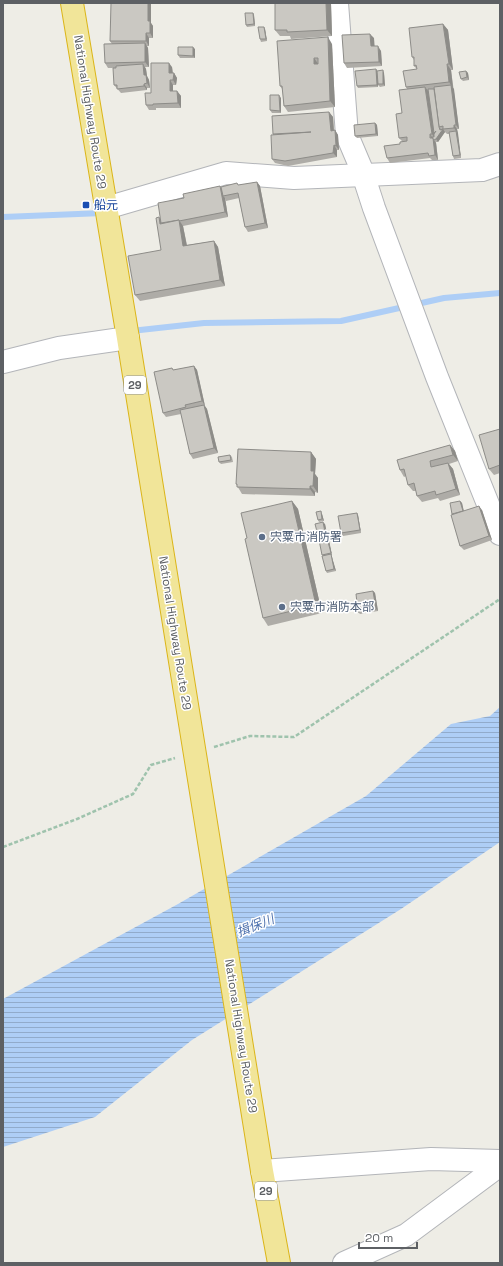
<svg xmlns="http://www.w3.org/2000/svg" width="503" height="1266" font-family="'Space Grotesk','Noto Sans JP',sans-serif">
<defs>
<pattern id="water-rules" width="6" height="5" patternUnits="userSpaceOnUse"><rect width="6" height="5" fill="#aecef6"/><path d="M0 2.5h6" fill="none" stroke="#91abcb"/></pattern>
</defs>
<rect width="100%" height="100%" fill="#eeede6"/>
<path fill="url(#water-rules)" d="M 500,707 L 500,842 L 401,909 L 192,1040 L 95,1117 L 3,1147 L 3,999 L 178,904 L 366,796 L 451,724 L 490,716 Z"/>
<g fill="none" stroke-linecap="round" stroke-linejoin="round">
<g stroke="#aecef6" stroke-width="6">
<path d="M 169,202 L 191,196"/>
<path d="M 3,217 L 103,213"/>
<path d="M 131,331 L 204,323 L 341,321 L 444,298 L 500,293"/>
</g>
<defs>
<g id="minor">
<path d="M 337,3 L 347,135 L 361,168 L 374,208 L 437,377 L 500,534"/>
<path d="M 106,208 L 226,173 L 294,178 L 482,170 L 500,164"/>
<path d="M 3,362 L 59,348 L 128,338"/>
<path d="M 262,1171 L 431,1159 L 500,1161"/>
<path d="M 344,1263 L 406,1235 L 500,1165"/>
</g>
<path id="highway" d="M 72,3 L 128,338 L 262,1171 L 279,1263"/>
</defs>
<use href="#minor" stroke="#b3b5b9" stroke-width="24"/>
<use href="#highway" stroke="#dbb519" stroke-width="24"/>
<g stroke="#9fc3ad" stroke-width="2.5" stroke-dasharray="4 2" stroke-linecap="butt">
<path d="M 214,747 L 250,736 L 294,737 L 500,599"/>
<path d="M 3,847 L 77,819 L 133,794 L 151,765 L 175,758"/>
</g>
<use href="#minor" stroke="#fff" stroke-width="22"/>
<use href="#highway" stroke="#f1e599" stroke-width="22"/>
</g>
<g fill="#aeaca7">
<path d="M 275,3 L 331,3 L 332,36 L 291,39 L 290,36 L 280,36 L 275,30 Z"/>
<path d="M 253,13 L 254,15 L 255,26 L 247,27 L 246,25 Z"/>
<path d="M 151,23 L 153,26 L 153,38 L 149,38 L 149,46 L 147,46 L 148,48 L 149,67 L 145,67 L 146,69 L 147,76 L 149,80 L 150,88 L 147,88 L 147,90 L 121,93 L 114,85 L 116,68 L 108,68 L 105,63 L 112,44 L 110,41 Z"/>
<path d="M 443,24 L 448,30 L 453,70 L 451,70 L 459,129 L 457,129 L 461,158 L 454,159 L 453,156 L 450,134 L 447,134 L 445,132 L 438,142 L 436,142 L 438,160 L 432,160 L 430,158 L 390,163 L 387,158 L 402,141 L 399,138 L 402,113 L 407,89 L 406,87 L 417,69 L 414,66 L 414,60 L 412,57 Z"/>
<path d="M 264,27 L 265,29 L 267,41 L 261,42 L 260,39 Z"/>
<path d="M 374,38 L 374,46 L 381,51 L 382,66 L 347,68 L 344,63 Z"/>
<path d="M 332,44 L 335,107 L 288,112 L 284,106 L 283,90 L 280,86 Z"/>
<path d="M 195,49 L 195,58 L 180,58 L 178,55 Z"/>
<path d="M 172,67 L 173,73 L 174,73 L 177,78 L 176,85 L 173,85 L 173,91 L 177,91 L 181,96 L 181,108 L 156,108 L 156,110 L 149,110 L 146,105 L 151,93 Z"/>
<path d="M 376,69 L 377,71 L 384,73 L 385,86 L 380,87 L 378,85 L 378,87 L 358,88 L 357,86 Z"/>
<path d="M 466,71 L 468,73 L 469,80 L 463,81 L 461,79 Z"/>
<path d="M 281,98 L 281,113 L 272,113 L 270,110 Z"/>
<path d="M 329,112 L 333,117 L 334,130 L 335,130 L 338,135 L 339,150 L 337,150 L 337,157 L 288,166 L 275,163 L 272,159 L 273,135 L 273,134 Z"/>
<path d="M 375,123 L 377,125 L 378,136 L 357,138 L 355,136 Z"/>
<path d="M 257,182 L 260,186 L 268,228 L 248,232 L 245,227 L 239,198 L 226,201 L 225,198 L 228,217 L 183,226 L 187,245 L 214,241 L 218,247 L 225,286 L 140,301 L 135,295 L 161,250 L 159,217 L 161,220 L 184,198 L 221,188 Z"/>
<path d="M 194,366 L 197,370 L 205,406 L 207,409 L 218,453 L 193,459 L 190,454 L 181,414 L 166,417 L 163,413 L 174,370 Z"/>
<path d="M 500,429 L 500,473 L 494,475 L 489,469 Z"/>
<path d="M 450,445 L 455,451 L 458,461 L 449,464 L 453,469 L 460,495 L 440,501 L 438,498 L 422,502 L 417,496 L 416,491 L 413,491 L 408,485 L 406,476 L 404,477 L 400,470 Z"/>
<path d="M 311,452 L 316,459 L 315,474 L 318,478 L 318,493 L 315,492 L 315,496 L 242,494 L 236,484 Z"/>
<path d="M 230,455 L 232,457 L 233,462 L 221,464 L 219,462 Z"/>
<path d="M 292,501 L 298,509 L 322,613 L 268,626 L 263,618 L 247,538 Z"/>
<path d="M 460,501 L 462,503 L 464,511 L 482,510 L 492,540 L 464,550 L 460,546 L 452,514 Z"/>
<path d="M 357,513 L 358,515 L 361,533 L 343,536 L 341,533 Z"/>
<path d="M 322,514 L 324,521 L 319,522 L 318,520 Z"/>
<path d="M 325,524 L 332,555 L 331,555 L 336,571 L 327,573 L 326,571 L 319,539 Z"/>
<path d="M 373,591 L 375,593 L 378,611 L 360,614 L 358,612 Z"/>
</g>
<g fill="#8d8c88">
<path d="M 148,3 L 151,3 L 151,23 L 153,26 L 153,38 L 150,33 L 148,21 Z"/>
<path d="M 326,3 L 331,3 L 332,36 L 327,30 Z"/>
<path d="M 253,13 L 254,15 L 255,26 L 254,24 Z"/>
<path d="M 443,24 L 448,30 L 453,70 L 449,64 Z"/>
<path d="M 264,27 L 265,29 L 267,41 L 266,39 Z"/>
<path d="M 146,33 L 149,38 L 149,46 L 146,41 Z"/>
<path d="M 370,34 L 374,38 L 375,51 L 371,46 Z"/>
<path d="M 328,37 L 332,44 L 335,107 L 330,101 Z"/>
<path d="M 145,43 L 148,48 L 149,67 L 145,62 Z"/>
<path d="M 378,46 L 381,51 L 382,66 L 379,62 Z"/>
<path d="M 193,47 L 195,49 L 195,58 L 193,56 Z"/>
<path d="M 314,58 L 319,65 L 314,64 Z"/>
<path d="M 169,63 L 172,67 L 173,77 L 169,73 Z"/>
<path d="M 143,64 L 146,69 L 147,76 L 149,80 L 150,88 L 147,83 L 144,75 Z"/>
<path d="M 447,64 L 451,70 L 453,88 L 449,82 Z"/>
<path d="M 376,69 L 378,72 L 378,87 L 377,85 Z"/>
<path d="M 383,70 L 384,73 L 385,86 L 383,84 Z"/>
<path d="M 466,71 L 468,73 L 469,80 L 467,77 Z"/>
<path d="M 174,73 L 177,78 L 176,85 L 173,80 Z"/>
<path d="M 170,80 L 173,85 L 173,96 L 170,91 Z"/>
<path d="M 144,84 L 147,88 L 147,90 L 144,86 Z"/>
<path d="M 451,85 L 454,89 L 459,129 L 456,125 Z"/>
<path d="M 425,87 L 429,92 L 434,133 L 435,134 L 435,139 L 432,134 Z"/>
<path d="M 177,91 L 181,96 L 181,108 L 178,103 Z"/>
<path d="M 279,95 L 281,98 L 281,113 L 280,111 Z"/>
<path d="M 329,112 L 333,117 L 334,135 L 331,131 Z"/>
<path d="M 375,123 L 377,125 L 378,136 L 376,134 Z"/>
<path d="M 454,125 L 457,129 L 458,133 L 461,158 L 460,155 L 456,131 L 454,128 Z"/>
<path d="M 440,128 L 441,130 L 443,129 L 445,132 L 438,142 L 436,139 L 440,130 Z"/>
<path d="M 335,130 L 338,135 L 339,150 L 336,146 Z"/>
<path d="M 430,134 L 436,143 L 438,160 L 435,155 Z"/>
<path d="M 334,145 L 337,150 L 337,157 L 333,153 Z"/>
<path d="M 257,182 L 260,186 L 268,228 L 265,223 Z"/>
<path d="M 220,186 L 223,191 L 223,196 L 225,198 L 228,217 L 225,212 Z"/>
<path d="M 159,217 L 163,224 L 160,224 Z"/>
<path d="M 179,220 L 183,226 L 188,252 L 183,246 Z"/>
<path d="M 214,241 L 218,247 L 225,286 L 220,280 Z"/>
<path d="M 194,366 L 197,370 L 205,406 L 202,401 Z"/>
<path d="M 204,405 L 207,409 L 218,453 L 214,448 Z"/>
<path d="M 450,445 L 455,451 L 458,461 L 453,455 Z"/>
<path d="M 311,452 L 316,459 L 315,474 L 318,478 L 318,493 L 313,486 L 311,471 Z"/>
<path d="M 448,463 L 453,469 L 460,495 L 456,489 Z"/>
<path d="M 310,486 L 315,492 L 315,496 L 310,489 Z"/>
<path d="M 292,501 L 298,509 L 322,613 L 316,605 Z"/>
<path d="M 460,501 L 462,503 L 464,513 L 463,511 Z"/>
<path d="M 479,506 L 482,510 L 492,540 L 489,536 Z"/>
<path d="M 321,511 L 322,514 L 324,521 L 322,519 Z"/>
<path d="M 357,513 L 358,515 L 361,533 L 360,530 Z"/>
<path d="M 323,522 L 325,524 L 328,539 L 326,537 Z"/>
<path d="M 327,538 L 329,540 L 332,555 L 331,553 Z"/>
<path d="M 331,554 L 332,557 L 336,571 L 334,569 Z"/>
<path d="M 373,591 L 375,593 L 378,611 L 376,609 Z"/>
</g>
<g fill="#cac8c2" stroke="#8d8c88" fill-rule="evenodd">
<path d="M 111,3 L 148,3 L 148,21 L 150,21 L 150,33 L 146,33 L 146,41 L 110,41 Z"/>
<path d="M 275,3 L 326,3 L 327,30 L 287,32 L 287,30 L 275,30 Z"/>
<path d="M 245,13 L 253,13 L 254,24 L 246,25 Z"/>
<path d="M 443,24 L 449,64 L 447,64 L 449,82 L 406,87 L 403,71 L 417,69 L 416,65 L 414,66 L 414,57 L 412,57 L 409,28 Z"/>
<path d="M 258,27 L 264,27 L 266,39 L 260,39 Z"/>
<path d="M 370,34 L 371,46 L 378,46 L 379,62 L 344,63 L 342,35 Z"/>
<path d="M 328,37 L 330,101 L 284,106 L 282,86 L 280,86 L 277,41 ZM 314,58 L 318,58 L 318,64 L 314,64 Z"/>
<path d="M 145,43 L 145,62 L 105,63 L 104,44 Z"/>
<path d="M 178,47 L 193,47 L 193,56 L 178,55 Z"/>
<path d="M 151,63 L 169,63 L 169,73 L 174,73 L 173,80 L 170,80 L 170,91 L 177,91 L 178,103 L 153,104 L 153,105 L 146,105 L 145,93 L 151,93 Z"/>
<path d="M 143,64 L 144,75 L 146,75 L 147,83 L 144,84 L 144,86 L 117,89 L 117,85 L 114,85 L 113,68 L 116,68 L 116,66 Z"/>
<path d="M 376,69 L 377,85 L 357,86 L 355,71 Z"/>
<path d="M 383,70 L 383,84 L 378,84 L 377,71 Z"/>
<path d="M 466,71 L 467,77 L 461,79 L 459,72 Z"/>
<path d="M 451,85 L 456,125 L 454,125 L 454,128 L 443,129 L 443,126 L 439,127 L 434,87 Z"/>
<path d="M 425,87 L 432,134 L 430,134 L 430,138 L 433,138 L 435,155 L 429,156 L 428,153 L 387,158 L 384,146 L 400,144 L 400,142 L 407,141 L 407,137 L 399,138 L 396,114 L 402,113 L 399,90 Z"/>
<path d="M 428,89 L 434,89 L 439,127 L 440,130 L 443,129 L 436,139 L 434,140 L 432,137 L 434,137 L 434,134 L 436,131 L 434,133 Z"/>
<path d="M 270,95 L 279,95 L 280,111 L 270,110 Z"/>
<path d="M 329,112 L 331,131 L 335,130 L 336,146 L 334,145 L 333,153 L 285,161 L 272,159 L 271,135 L 311,132 L 273,134 L 272,116 Z"/>
<path d="M 375,123 L 376,134 L 355,136 L 354,125 Z"/>
<path d="M 456,131 L 460,155 L 453,156 L 449,132 Z"/>
<path d="M 257,182 L 265,223 L 245,227 L 238,193 L 223,196 L 221,187 L 237,183 L 238,185 Z"/>
<path d="M 220,186 L 225,212 L 179,221 L 179,220 L 161,223 L 158,203 L 184,198 L 183,194 Z"/>
<path d="M 159,217 L 160,224 L 179,220 L 183,246 L 214,241 L 220,280 L 135,295 L 128,256 L 161,250 L 156,218 Z"/>
<path d="M 194,366 L 202,401 L 185,405 L 186,407 L 163,413 L 154,372 L 172,368 L 173,370 Z"/>
<path d="M 204,405 L 214,448 L 190,454 L 180,410 Z"/>
<path d="M 500,429 L 500,465 L 489,469 L 479,435 Z"/>
<path d="M 450,445 L 453,455 L 430,461 L 431,467 L 448,463 L 456,489 L 436,495 L 435,491 L 417,496 L 414,483 L 408,485 L 404,469 L 400,470 L 397,460 Z"/>
<path d="M 238,449 L 311,452 L 311,471 L 314,471 L 313,486 L 310,486 L 310,489 L 237,487 L 237,484 L 236,484 Z"/>
<path d="M 230,455 L 231,460 L 219,462 L 218,457 Z"/>
<path d="M 292,501 L 316,605 L 263,618 L 245,539 L 247,538 L 241,513 Z"/>
<path d="M 460,501 L 463,511 L 452,514 L 450,503 Z"/>
<path d="M 479,506 L 489,536 L 460,546 L 451,515 Z"/>
<path d="M 321,511 L 322,519 L 318,520 L 316,512 Z"/>
<path d="M 357,513 L 360,530 L 341,533 L 338,516 Z"/>
<path d="M 323,522 L 326,537 L 319,539 L 315,524 Z"/>
<path d="M 327,538 L 331,553 L 322,555 L 319,540 Z"/>
<path d="M 331,554 L 334,569 L 326,571 L 322,556 Z"/>
<path d="M 373,591 L 376,609 L 358,612 L 356,594 Z"/>
</g>
<rect fill="#1a4fb4" stroke="#fff" stroke-width="1.5" x="82" y="201" width="8" height="8" rx="2"/>
<g fill="#5c6f8a" stroke="#fff" stroke-width="1.5">
<circle cx="262" cy="537" r="4"/>
<circle cx="282" cy="607" r="4"/>
</g>
<g text-anchor="middle" stroke-width="3" stroke-linejoin="round" paint-order="stroke">
<g fill="#fff" stroke="#8e9092" stroke-width="1">
<rect x="124" y="376" width="22" height="18" rx="3"/>
<rect x="255" y="1182" width="22" height="18" rx="3"/>
</g>
<g font-size="11" font-weight="bold" fill="#5d6064">
<text x="135" y="389">29</text>
<text x="266" y="1195">29</text>
</g>
<g font-size="12" fill="#5d6064" stroke="#fff">
<text transform="translate(90 112) rotate(81)" y="4">National Highway Route 29</text>
<text transform="translate(175 633) rotate(81)" y="4">National Highway Route 29</text>
<text transform="translate(241 1036) rotate(81)" y="4">National Highway Route 29</text>
</g>
<g font-size="12" fill="#164399" stroke="#fff" text-anchor="start">
<text x="94" y="209">船元</text>
</g>
<g font-size="12" fill="#4e5e75" stroke="#fff" text-anchor="start">
<text x="270" y="541">宍粟市消防署</text>
<text x="290" y="611">宍粟市消防本部</text>
</g>
<g font-size="13" font-style="italic" fill="#5073af" stroke="#fff">
<text transform="translate(255 925) rotate(-22)" y="5">揖保川</text>
</g>
</g>
<rect width="503" height="1266" fill="none" stroke="#5d6064" stroke-width="8"/>
<path d="M359 1242v6h58v-6" fill="none" stroke="#5d6064" stroke-width="2"/>
<text x="365" y="1242" font-size="12" fill="#5d6064" stroke="#ffffff" stroke-width="3" paint-order="stroke">20 m</text>
</svg>
